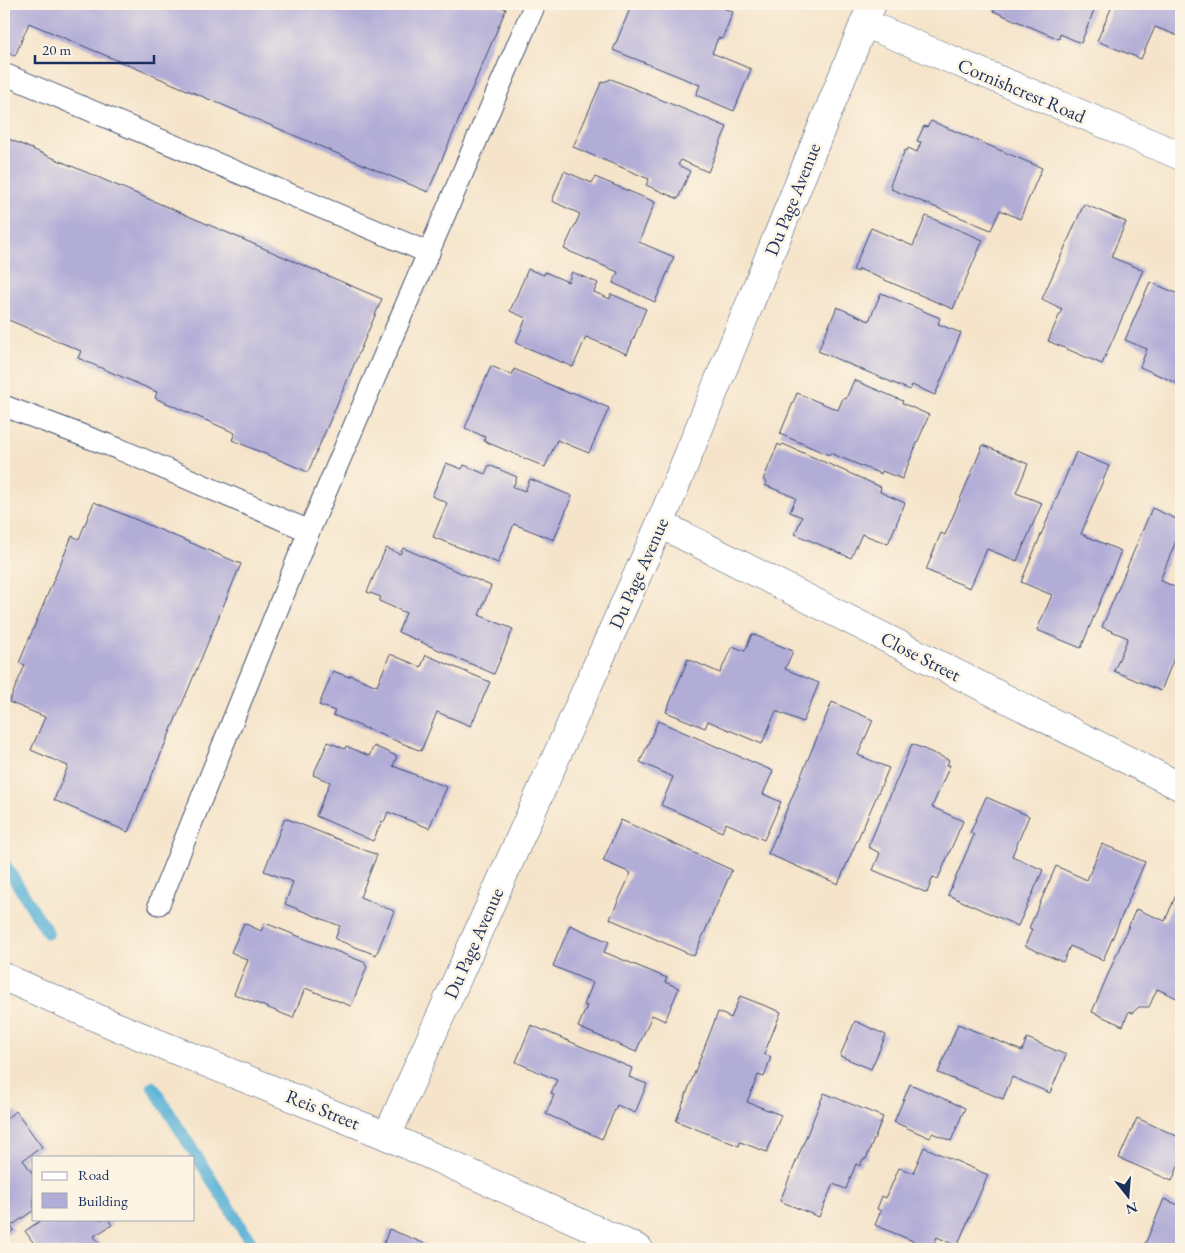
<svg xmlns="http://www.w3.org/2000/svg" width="1185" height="1253" font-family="'EB Garamond',serif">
<rect width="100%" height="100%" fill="#fcf5e5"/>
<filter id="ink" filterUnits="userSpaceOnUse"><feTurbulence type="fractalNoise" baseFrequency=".02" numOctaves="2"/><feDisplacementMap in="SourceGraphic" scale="10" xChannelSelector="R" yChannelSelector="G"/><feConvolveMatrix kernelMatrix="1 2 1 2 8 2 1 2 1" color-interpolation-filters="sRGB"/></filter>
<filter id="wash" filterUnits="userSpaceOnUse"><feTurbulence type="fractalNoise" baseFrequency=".0096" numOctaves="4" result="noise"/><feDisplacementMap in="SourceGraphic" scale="20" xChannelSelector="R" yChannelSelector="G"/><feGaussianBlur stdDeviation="1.12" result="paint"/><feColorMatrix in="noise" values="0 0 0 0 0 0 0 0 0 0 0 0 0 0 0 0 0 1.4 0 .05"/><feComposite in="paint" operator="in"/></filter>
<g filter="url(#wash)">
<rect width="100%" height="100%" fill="#f5e4ca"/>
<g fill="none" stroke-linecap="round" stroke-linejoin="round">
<g stroke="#5ab2d7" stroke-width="12">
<path d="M 4,863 L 48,933"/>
<path d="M 153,1087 L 255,1249"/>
</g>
</g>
<g id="blocks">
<g fill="#b2add7">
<path d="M 4,4 L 494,4 L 506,9 L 428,192 L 29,23 L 15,56 L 4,51 Z"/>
<path d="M 632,4 L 713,4 L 733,12 L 722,39 L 718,38 L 712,53 L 751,69 L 734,111 L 696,95 L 700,85 L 613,50 Z"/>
<path d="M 996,4 L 1092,4 L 1096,5 L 1081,43 L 1060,34 L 1059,39 L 993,11 Z"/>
<path d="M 1113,4 L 1181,4 L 1181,37 L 1155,27 L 1141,59 L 1097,41 Z"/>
<path d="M 611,79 L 727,127 L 708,172 L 681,160 L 678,165 L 690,171 L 678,199 L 646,185 L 649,179 L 573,147 L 601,83 Z"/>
<path d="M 931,121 L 1042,168 L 1020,219 L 1000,210 L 991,230 L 891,189 L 893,187 L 890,185 L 905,150 L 907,151 L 908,148 L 917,152 L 921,142 L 917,141 L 924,126 L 927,127 Z"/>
<path d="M 4,137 L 382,299 L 308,472 L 232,440 L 235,433 L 155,398 L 157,392 L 78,358 L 81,351 L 4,318 Z"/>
<path d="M 564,171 L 592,183 L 595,177 L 655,202 L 639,242 L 674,257 L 655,302 L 613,283 L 618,272 L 564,249 L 580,214 L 552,201 Z"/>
<path d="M 1084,204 L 1126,222 L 1111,257 L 1143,270 L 1102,364 L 1048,341 L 1062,309 L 1042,299 Z"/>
<path d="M 926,216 L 983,240 L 953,309 L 859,269 L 858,272 L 853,270 L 871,228 L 913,246 Z"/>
<path d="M 528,269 L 544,275 L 545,272 L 568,282 L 572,272 L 598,283 L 594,292 L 610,299 L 611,294 L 646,309 L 627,354 L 586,337 L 573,367 L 516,343 L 526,318 L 510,311 Z"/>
<path d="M 1150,282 L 1181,295 L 1181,385 L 1140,367 L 1147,349 L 1125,340 Z"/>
<path d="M 881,293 L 940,318 L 938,324 L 961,333 L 935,395 L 912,385 L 910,390 L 818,351 L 837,307 L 869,321 Z"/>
<path d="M 491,366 L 512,375 L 514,369 L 571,394 L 572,392 L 609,408 L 589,453 L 557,440 L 545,467 L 484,441 L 485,437 L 465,428 Z"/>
<path d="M 854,380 L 903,401 L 902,403 L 929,415 L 902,479 L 882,471 L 881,474 L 830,453 L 829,455 L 780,434 L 797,393 L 838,410 L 843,398 L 846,399 Z"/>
<path d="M 778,444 L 781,446 L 783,444 L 881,487 L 880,492 L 905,503 L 888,544 L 862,534 L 851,558 L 795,534 L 802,517 L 790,512 L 796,498 L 765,485 L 767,482 L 763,480 Z"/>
<path d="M 983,445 L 1028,464 L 1016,493 L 1042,503 L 1017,561 L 987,549 L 970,588 L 926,570 L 941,533 L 945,535 Z"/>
<path d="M 1076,452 L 1109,466 L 1081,534 L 1121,551 L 1081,648 L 1037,630 L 1052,595 L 1021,582 Z"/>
<path d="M 446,463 L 462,469 L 464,465 L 485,474 L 489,465 L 517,477 L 513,487 L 525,491 L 530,479 L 572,496 L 554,540 L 514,524 L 498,563 L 433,537 L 447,503 L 432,496 Z"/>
<path d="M 94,502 L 241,564 L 128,832 L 54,800 L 68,766 L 31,750 L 45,717 L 9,702 L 25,665 L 19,663 L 72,536 L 79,539 Z"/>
<path d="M 1152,508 L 1181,521 L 1181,529 L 1160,580 L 1181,590 L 1181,640 L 1161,691 L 1114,671 L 1128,638 L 1102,627 Z"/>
<path d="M 386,548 L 400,554 L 403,548 L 491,586 L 479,615 L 513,629 L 494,674 L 398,632 L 406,613 L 379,601 L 381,597 L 367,592 Z"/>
<path d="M 752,634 L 793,651 L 785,669 L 819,683 L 803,722 L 776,711 L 762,744 L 708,721 L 705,728 L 666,712 L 688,659 L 720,673 L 732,646 L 745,651 Z"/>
<path d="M 390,654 L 421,667 L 426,655 L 490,682 L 471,726 L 437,712 L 421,751 L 333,715 L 335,711 L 319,705 L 333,671 L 349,677 L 350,675 L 377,686 Z"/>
<path d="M 832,702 L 873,720 L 858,755 L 889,768 L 838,884 L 768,854 Z"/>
<path d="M 658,721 L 773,771 L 763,794 L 781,802 L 764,840 L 726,823 L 722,832 L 661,805 L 673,777 L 640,762 Z"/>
<path d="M 328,742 L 345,749 L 346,746 L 369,756 L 374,746 L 397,756 L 393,766 L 447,787 L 429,828 L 388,812 L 384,822 L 382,821 L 373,841 L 316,816 L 330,782 L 313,775 Z"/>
<path d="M 912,744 L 949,760 L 947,765 L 950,765 L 932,807 L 963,821 L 938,879 L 933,877 L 927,893 L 873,870 L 880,853 L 868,847 Z"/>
<path d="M 986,797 L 1029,816 L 1012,856 L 1043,870 L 1018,926 L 948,895 L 974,835 L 970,833 Z"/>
<path d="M 285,818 L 377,855 L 360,897 L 394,911 L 376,955 L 335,939 L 340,926 L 285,904 L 293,882 L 264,871 Z"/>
<path d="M 621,820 L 732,870 L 694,956 L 610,919 L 631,873 L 603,861 Z"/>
<path d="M 1102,844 L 1145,862 L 1103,960 L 1070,946 L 1063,962 L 1025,946 L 1032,929 L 1029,928 L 1056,866 L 1087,880 Z"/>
<path d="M 1179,888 L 1181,889 L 1181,1000 L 1157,989 L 1149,1007 L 1139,1007 L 1132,1013 L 1129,1011 L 1123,1026 L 1092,1012 L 1136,909 L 1165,921 Z"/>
<path d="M 244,923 L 261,931 L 265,923 L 366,963 L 365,965 L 367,967 L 351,1006 L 305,988 L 293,1018 L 234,994 L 248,960 L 231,952 Z"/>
<path d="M 570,925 L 609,942 L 604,952 L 667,978 L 665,982 L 679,988 L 665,1021 L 652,1015 L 636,1052 L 578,1027 L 587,1006 L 584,1005 L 593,983 L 553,966 Z"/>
<path d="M 740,996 L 781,1012 L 764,1054 L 771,1057 L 764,1077 L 758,1075 L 747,1102 L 781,1115 L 767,1152 L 740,1142 L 739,1146 L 676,1121 L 718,1012 L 731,1018 Z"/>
<path d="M 855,1021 L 886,1035 L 871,1069 L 840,1056 Z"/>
<path d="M 958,1024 L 1022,1051 L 1027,1038 L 1066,1055 L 1050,1093 L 1012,1077 L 1003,1099 L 938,1073 Z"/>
<path d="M 531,1025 L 632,1068 L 629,1077 L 647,1084 L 635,1113 L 617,1105 L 602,1139 L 546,1114 L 554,1095 L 551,1093 L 557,1080 L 516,1062 Z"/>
<path d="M 910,1084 L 965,1108 L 951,1141 L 932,1133 L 930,1138 L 894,1122 Z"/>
<path d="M 824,1093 L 883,1117 L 866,1159 L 863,1159 L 860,1166 L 856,1164 L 846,1189 L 833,1184 L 819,1217 L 780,1201 Z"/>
<path d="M 16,1111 L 42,1147 L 23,1160 L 34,1176 L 34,1210 L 11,1226 L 14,1230 L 4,1237 L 4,1120 Z"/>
<path d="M 1137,1118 L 1181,1138 L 1181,1159 L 1172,1181 L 1119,1158 Z"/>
<path d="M 924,1147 L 988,1175 L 957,1246 L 937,1237 L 932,1249 L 875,1225 L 881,1211 L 877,1209 L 882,1196 L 886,1198 L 899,1168 L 913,1173 Z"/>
<path d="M 1164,1199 L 1181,1206 L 1181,1249 L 1143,1249 Z"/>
<path d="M 43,1219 L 108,1219 L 112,1225 L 94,1236 L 103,1249 L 38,1249 L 25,1231 Z"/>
<path d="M 389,1229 L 428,1245 L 426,1249 L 382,1249 Z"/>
</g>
</g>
</g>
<g filter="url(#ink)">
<use href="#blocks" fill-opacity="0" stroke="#3c4a6e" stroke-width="1"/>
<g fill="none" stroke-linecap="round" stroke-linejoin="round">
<defs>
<g id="service">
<path d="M 4,74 L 429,253"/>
<path d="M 4,406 L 119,449 L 309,531"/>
<path d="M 159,904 L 309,531 L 535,4"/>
</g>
<g id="minor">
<path d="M 864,23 L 1181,156"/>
<path d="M 660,524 L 1181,787"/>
<path d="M 4,977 L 113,1025 L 387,1136 L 639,1249"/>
<path d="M 387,1136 L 660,524 L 872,4"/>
</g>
</defs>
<use href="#service" stroke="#3c4a6e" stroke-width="23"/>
<use href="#minor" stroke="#3c4a6e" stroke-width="29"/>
<use href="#service" stroke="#fff" stroke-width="21"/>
<use href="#minor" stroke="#fff" stroke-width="28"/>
</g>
</g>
<g text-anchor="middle" stroke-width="5" stroke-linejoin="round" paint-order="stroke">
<g font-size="19" fill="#1b2f5e" stroke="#fcf5e5">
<text transform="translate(1022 90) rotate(23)" y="7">Cornishcrest Road</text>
<text transform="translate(792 199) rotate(-68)" y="7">Du Page Avenue</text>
<text transform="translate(638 573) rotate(-66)" y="7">Du Page Avenue</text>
<text transform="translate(921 656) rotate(27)" y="7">Close Street</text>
<text transform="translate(473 943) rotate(-66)" y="7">Du Page Avenue</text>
<text transform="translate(323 1109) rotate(22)" y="7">Reis Street</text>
</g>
</g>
<rect width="1185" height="1253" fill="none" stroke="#fcf5e5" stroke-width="20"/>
<rect x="32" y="1156" width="162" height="65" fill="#fcf5e5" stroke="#a2a6af"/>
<rect x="42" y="1172" width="25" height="8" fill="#ffffff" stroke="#a2a6af"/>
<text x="78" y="1180" font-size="15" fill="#1b2f5e">Road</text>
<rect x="42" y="1193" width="25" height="15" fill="#b2add7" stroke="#a2a6af"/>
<text x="78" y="1206" font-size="15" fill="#1b2f5e">Building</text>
<g transform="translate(1128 1196) rotate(163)" stroke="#fcf5e5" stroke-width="4" paint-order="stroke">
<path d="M0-4L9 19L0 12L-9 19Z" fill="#1b2f5e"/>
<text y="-8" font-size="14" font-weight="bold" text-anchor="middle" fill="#1b2f5e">N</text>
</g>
<path d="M35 55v8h119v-8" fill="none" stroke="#1b2f5e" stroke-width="2.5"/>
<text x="42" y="55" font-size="15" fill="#1b2f5e" stroke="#fcf5e5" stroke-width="4" paint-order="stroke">20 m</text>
</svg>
